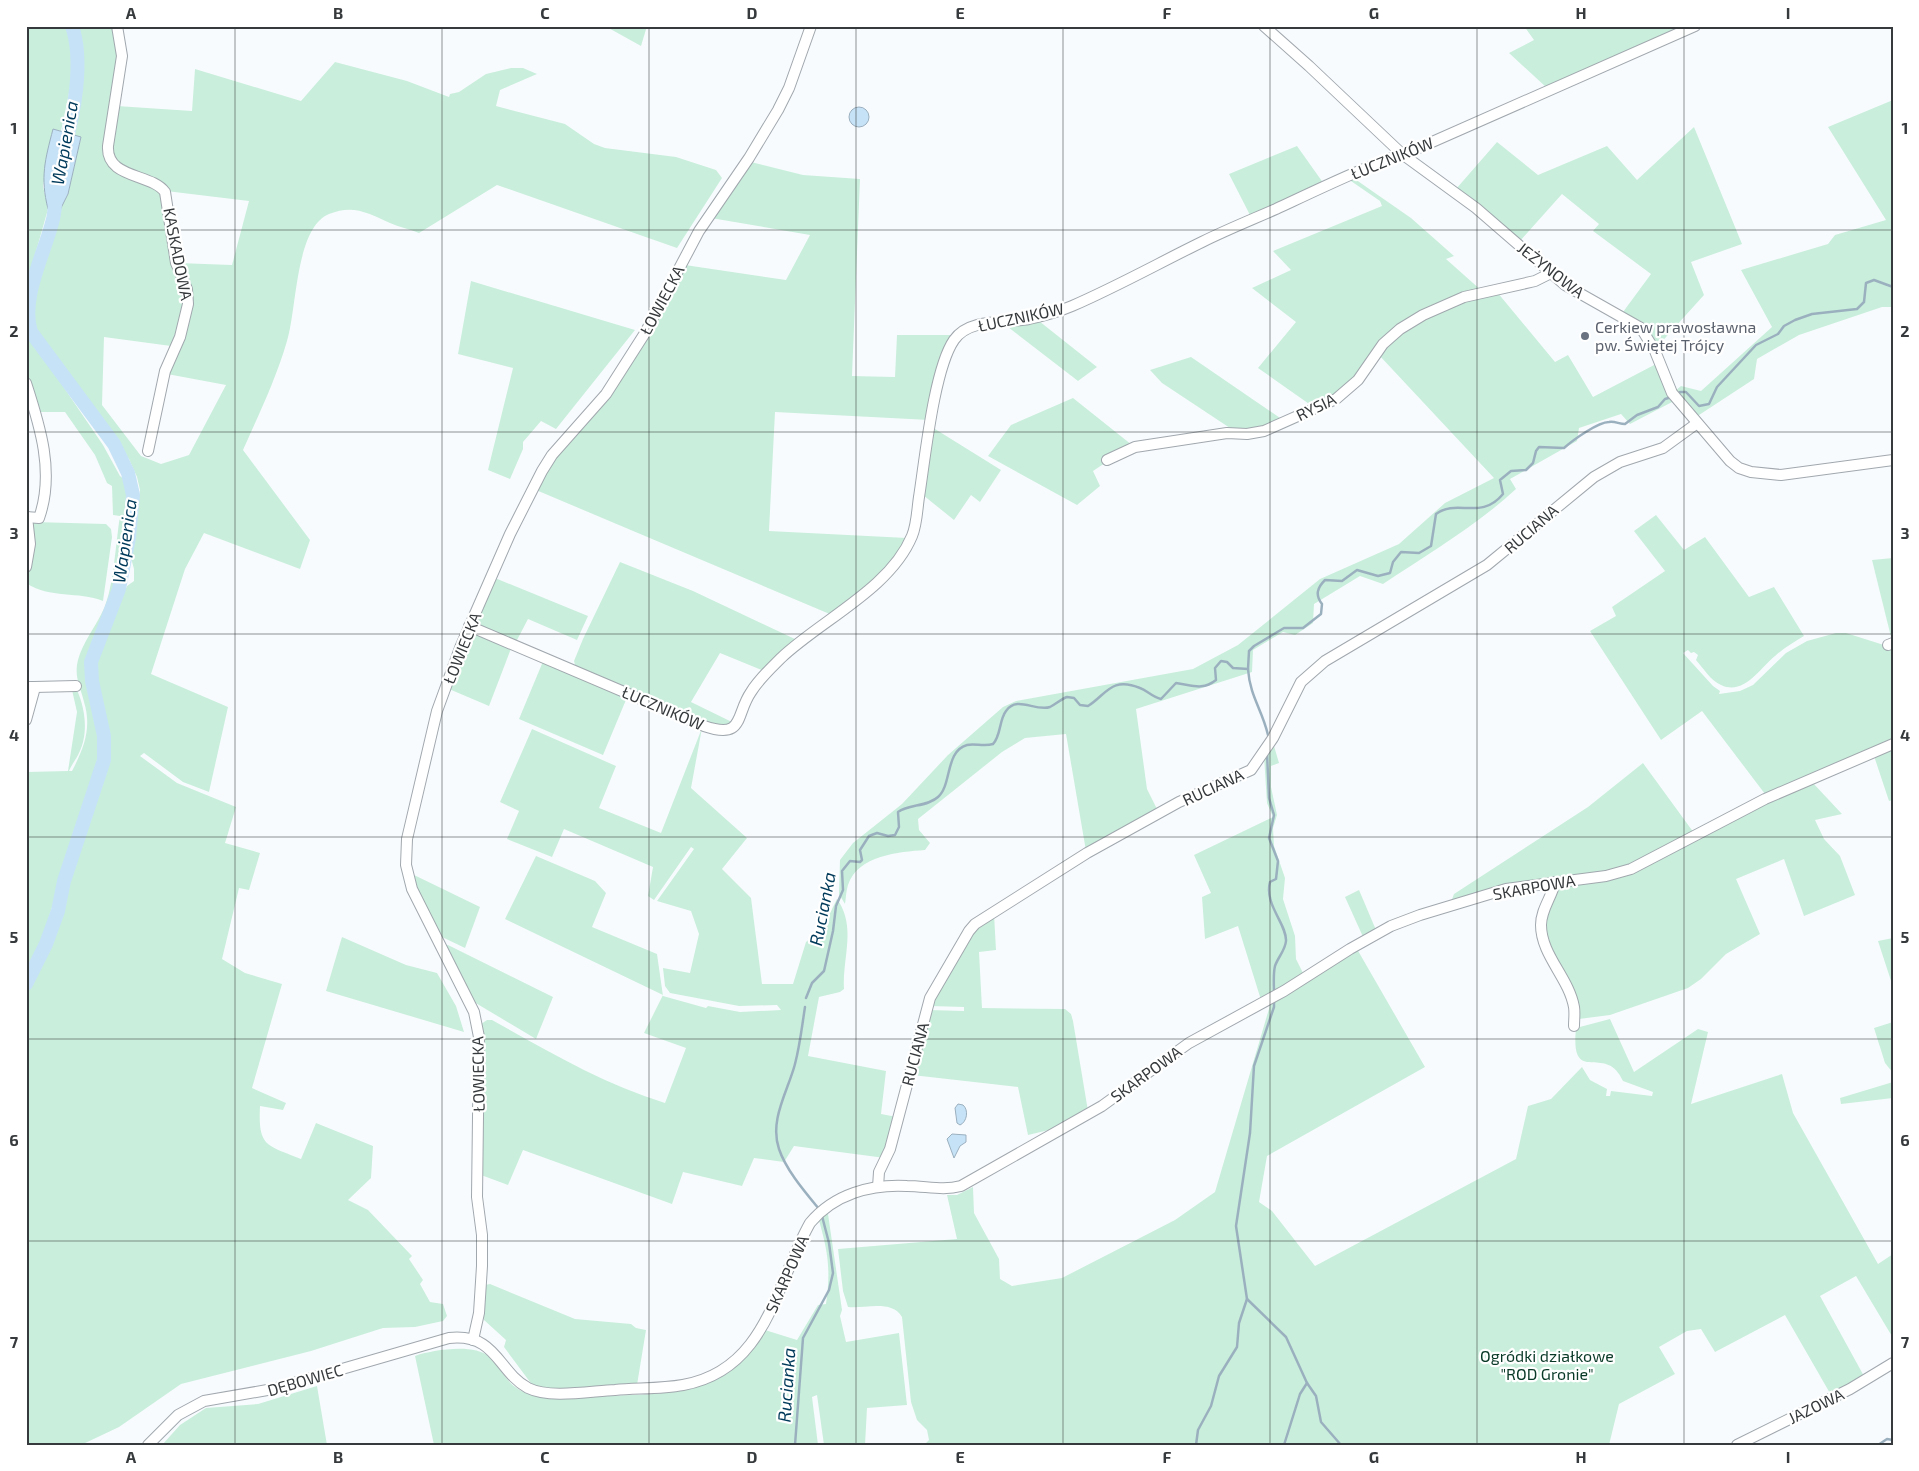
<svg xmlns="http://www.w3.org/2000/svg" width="1919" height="1471" font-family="'Exo 2',sans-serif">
<rect width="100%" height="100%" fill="#f8fbfe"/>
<g fill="#c9efdc">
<path d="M 26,26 L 67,26 C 79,60 68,97 61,131 L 53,129 L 43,186 L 48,209 L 26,287 Z"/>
<path d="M 76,26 L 115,26 C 129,67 109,112 105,153 C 117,184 150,174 164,198 L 174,264 L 185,289 L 185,316 L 180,319 L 171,346 L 104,337 L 102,405 L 141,456 L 161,464 L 189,455 L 226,385 L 167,374 L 189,314 L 189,289 L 178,263 L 232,265 L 249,201 L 166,191 C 160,183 152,181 143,177 C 98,160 110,147 117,106 L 192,111 L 195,69 L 301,101 L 335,62 L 407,81 L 449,97 L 450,94 L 459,92 L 486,74 L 511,68 L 523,68 L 537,74 L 500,90 L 496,106 L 565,124 L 594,144 L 605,148 L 676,157 L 716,170 L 722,178 L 677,248 L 497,185 L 419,233 C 409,229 399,227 390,223 C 368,213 353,204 329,214 C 295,228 297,310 287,341 C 276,379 259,414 243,450 L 310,540 L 300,569 L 204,533 L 185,569 L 151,674 L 228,707 L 209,792 L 183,782 L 144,753 L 140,756 L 177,783 L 236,807 L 225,843 L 260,853 L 249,890 L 239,888 L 222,959 L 245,973 L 282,984 L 252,1088 L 286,1103 L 283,1110 L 260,1106 C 258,1147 266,1145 301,1159 L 316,1123 L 373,1146 L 371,1178 L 348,1200 L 368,1210 L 412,1256 L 409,1259 L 423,1280 L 420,1284 L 430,1302 L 443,1304 L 447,1316 L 443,1321 L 415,1327 L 383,1328 L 311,1351 L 181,1384 L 119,1427 L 81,1445 L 26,1445 L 26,990 L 50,946 L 62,913 L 68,882 L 107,767 L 108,736 L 96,676 L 96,658 L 127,586 L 134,581 L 134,569 L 131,558 L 140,490 L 137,477 L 129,459 L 36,331 L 32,318 L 32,303 L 59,212 L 68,194 L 81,138 L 75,135 C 82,101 87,60 76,26 Z"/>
<path d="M 605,26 L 647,26 L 641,46 Z"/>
<path d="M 1524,26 L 1686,26 L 1547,88 L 1509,53 L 1534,40 Z"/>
<path d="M 1893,100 L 1893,307 L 1882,307 L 1799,335 L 1757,359 L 1754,379 L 1696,417 L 1675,391 L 1681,386 L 1701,391 L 1772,327 L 1741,270 L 1828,244 L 1835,235 L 1886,220 L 1828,127 Z"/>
<path d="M 1694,127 L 1742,244 L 1691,262 L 1704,295 L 1657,347 L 1646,327 L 1623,312 L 1651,274 L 1593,231 L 1599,224 L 1562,194 L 1520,241 L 1456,189 L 1497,142 L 1538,175 L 1607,146 L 1637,180 Z"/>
<path d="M 1297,146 L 1324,184 L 1251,217 L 1229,174 Z"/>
<path d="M 751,162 L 803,175 L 860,179 L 852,376 L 895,377 L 897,335 L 951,335 L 929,420 L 775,412 L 769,531 L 907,538 C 889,571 861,593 832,615 L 536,490 L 548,467 L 598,407 L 685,265 L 786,280 L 810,235 L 711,218 Z"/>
<path d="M 1352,177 L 1411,218 L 1454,256 L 1446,259 L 1482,291 L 1399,327 L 1346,388 L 1312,406 L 1258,368 L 1296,322 L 1252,288 L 1291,270 L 1273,251 L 1382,206 L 1380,201 L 1348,179 Z"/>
<path d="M 471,281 L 635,330 L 556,429 L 541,421 L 523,442 L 523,449 L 510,479 L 488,470 L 513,368 L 458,354 Z"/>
<path d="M 1497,292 L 1555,362 L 1568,355 L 1593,397 L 1656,364 L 1674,401 L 1630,424 L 1621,414 L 1579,428 L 1577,441 L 1510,479 L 1516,489 C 1476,526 1428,554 1383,584 L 1360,576 L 1314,604 L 1313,623 L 1295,635 L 1283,632 L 1253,650 L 1252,672 L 1136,709 L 1147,789 L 1158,811 L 1086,851 L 1066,734 L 1025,738 L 1002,752 L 918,819 L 919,830 L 930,843 L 925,850 C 899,852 858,855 848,885 C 846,891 846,898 845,904 L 839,894 L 840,860 L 853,843 L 902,804 L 948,755 L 1003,707 L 1016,701 L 1193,669 L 1238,645 L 1320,579 L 1399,544 L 1445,503 L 1494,478 L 1378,354 L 1384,345 L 1436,311 Z"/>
<path d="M 1039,321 L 1097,367 L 1078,381 L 1008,327 L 1008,324 Z"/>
<path d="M 26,332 L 103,445 L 120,476 L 125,480 L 128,503 L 121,557 L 111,602 L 91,647 L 86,667 L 97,720 L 101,753 L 99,764 L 40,944 L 26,972 L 26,772 L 68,771 L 77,712 L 72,690 L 77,690 C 86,711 89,736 77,757 C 74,762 71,766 69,771 L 72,771 C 84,748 92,728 84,702 C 81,689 75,679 77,665 C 81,642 99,624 106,603 C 114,581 116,540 120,516 L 113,515 L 112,486 L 107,483 L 95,455 L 65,412 L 37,412 L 26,376 Z"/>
<path d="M 1191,357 L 1283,420 L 1264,429 L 1233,430 L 1162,383 L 1150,370 Z"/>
<path d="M 1073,398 L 1132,445 L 1093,471 L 1100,486 L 1077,505 L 988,456 L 1011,425 Z"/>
<path d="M 935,429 L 1001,470 L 980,502 L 971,495 L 954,520 L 923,495 L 932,431 Z"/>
<path d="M 1656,515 L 1684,550 L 1705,537 L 1749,597 L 1774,587 L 1804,636 C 1794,642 1784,648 1775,656 C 1760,668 1744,696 1721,685 C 1711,681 1703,668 1696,660 L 1698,655 L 1694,652 L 1691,653 L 1688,650 L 1683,653 L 1713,686 L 1720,691 L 1719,694 L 1740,691 L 1753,685 L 1786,653 L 1807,641 L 1836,633 L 1846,633 L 1887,646 L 1893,645 L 1893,740 L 1765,794 L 1702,711 L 1661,740 L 1590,631 L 1616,616 L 1612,607 L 1665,571 L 1634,531 Z"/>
<path d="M 34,522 L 106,524 L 111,529 L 112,537 L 103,601 C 78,591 50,599 26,583 L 31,554 L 32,523 Z"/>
<path d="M 1893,558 L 1893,641 L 1892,641 L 1872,560 Z"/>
<path d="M 620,562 L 693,591 L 797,640 L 764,671 L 720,653 L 691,702 L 734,723 L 721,729 L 576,669 L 574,661 L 583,639 Z"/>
<path d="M 495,578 L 588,616 L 577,640 L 528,619 L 516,642 L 474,623 Z"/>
<path d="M 472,630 L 512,646 L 489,706 L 449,689 Z"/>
<path d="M 544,659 L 628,695 L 603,755 L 519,719 Z"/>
<path d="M 702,728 L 691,788 L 747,838 L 722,869 L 751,898 L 762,984 L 793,984 L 806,942 L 822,929 L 837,899 C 857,927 842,958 844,989 L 840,992 L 819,997 L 808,1056 L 886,1071 L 881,1114 L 897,1117 L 885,1158 L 794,1146 L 784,1162 L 754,1158 L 742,1186 L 683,1172 L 672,1204 L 523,1150 L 508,1185 L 481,1175 L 481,1024 L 487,1020 L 492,1020 C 549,1052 604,1084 665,1103 L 686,1048 L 644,1033 L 663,995 L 505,919 L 536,856 L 595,881 L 606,893 L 592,927 L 657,954 L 663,996 L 706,1008 L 708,1006 L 740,1012 L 781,1010 L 777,1005 L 739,1006 L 670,993 L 665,986 L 663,968 L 690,973 L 699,934 L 691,911 L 657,901 L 694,849 L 691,847 L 654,900 L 648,896 L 653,867 L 564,829 L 552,857 L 507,839 L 519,811 L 500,802 L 532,729 L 616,766 L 599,808 L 661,833 Z"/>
<path d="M 1274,746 L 1279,763 L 1271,766 L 1271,787 L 1277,815 L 1273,828 L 1274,846 L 1285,878 L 1283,899 L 1295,936 L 1296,959 L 1304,975 L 1261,1000 L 1238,926 L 1205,939 L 1202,897 L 1211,893 L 1194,855 L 1273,817 L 1267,803 L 1264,756 Z"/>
<path d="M 1893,749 L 1893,800 L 1889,801 L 1874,756 Z"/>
<path d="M 1643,763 L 1694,833 L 1619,870 L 1451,902 L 1454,894 L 1588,807 Z"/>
<path d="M 1812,782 L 1842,814 L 1815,820 L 1824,839 L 1840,856 L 1855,895 L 1804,916 L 1784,859 L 1736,879 L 1760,934 L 1726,954 L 1701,979 L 1688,988 L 1610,1015 L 1579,1019 C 1570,996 1540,936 1546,913 C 1549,904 1556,895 1559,886 L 1601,880 Z"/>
<path d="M 412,874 L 480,907 L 465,948 L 442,937 L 426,909 Z"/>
<path d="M 1359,890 L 1376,930 L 1364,939 L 1345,897 Z"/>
<path d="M 994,914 L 996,950 L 979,952 L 982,1008 L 1065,1009 L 1071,1014 L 1073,1021 L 1088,1111 L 1053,1129 L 1028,1135 L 1018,1087 L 912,1075 L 929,1010 L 964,1011 L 964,1007 L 930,1006 L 970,933 Z"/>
<path d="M 342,937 L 406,965 L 437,973 L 456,1006 L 464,1032 L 326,991 Z"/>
<path d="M 1893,938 L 1893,987 L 1878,941 Z"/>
<path d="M 448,945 L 553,997 L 536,1039 L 474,1002 L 444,947 Z"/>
<path d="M 1357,949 L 1425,1067 L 1267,1156 L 1259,1202 L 1272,1211 L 1315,1266 L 1516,1159 L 1528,1106 L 1551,1099 L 1582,1067 L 1590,1080 L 1607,1089 L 1606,1096 L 1610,1096 L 1611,1091 L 1652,1096 L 1653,1092 L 1623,1081 C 1605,1041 1570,1089 1576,1028 L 1610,1019 L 1634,1072 L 1698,1029 L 1708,1032 L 1691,1104 L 1782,1074 L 1793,1113 L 1878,1264 L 1893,1254 L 1893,1338 L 1856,1276 L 1820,1296 L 1865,1378 L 1831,1395 L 1785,1315 L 1715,1352 L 1701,1329 L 1687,1331 L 1659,1347 L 1675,1374 L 1619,1404 L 1609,1445 L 924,1445 L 929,1440 L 927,1430 L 917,1420 L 911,1402 L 902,1317 C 892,1299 864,1309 848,1307 L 843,1291 L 838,1249 L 957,1239 L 947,1195 L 957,1195 L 973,1187 L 974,1213 L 999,1259 L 1000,1279 L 1012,1286 L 1062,1278 L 1175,1220 L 1215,1192 L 1271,1002 L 1290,993 Z"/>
<path d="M 1893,1022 L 1893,1073 L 1885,1063 L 1874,1028 Z"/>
<path d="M 1893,1082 L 1893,1098 L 1841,1104 L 1840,1098 Z"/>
<path d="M 823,1213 L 828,1214 L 842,1310 L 840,1316 L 846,1342 L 899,1333 L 907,1405 L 867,1408 L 865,1445 L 824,1445 L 817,1395 L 812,1397 L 818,1445 L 434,1445 L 415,1356 C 432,1350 475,1343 489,1357 C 506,1374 508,1389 533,1395 C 555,1400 580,1397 602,1396 C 668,1394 728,1396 765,1330 L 797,1340 L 818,1305 L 826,1304 C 831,1269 828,1251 818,1217 Z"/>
<path d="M 490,1284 L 575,1319 L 631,1324 L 636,1328 L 646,1330 L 637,1385 L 563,1390 L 533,1386 L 504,1347 L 506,1340 L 484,1320 L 485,1285 Z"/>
<path d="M 317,1386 L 327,1445 L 162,1445 L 180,1425 L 206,1408 L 258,1404 Z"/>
</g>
<g fill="#c6e2f7" stroke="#9bb0bf">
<circle cx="859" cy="117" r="10"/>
<path d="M 53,129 L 81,137 L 68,194 L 59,212 L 48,209 C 40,177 45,160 53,129 Z"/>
<path d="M 958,1104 L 963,1105 C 969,1110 967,1122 960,1125 L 957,1123 L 955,1108 Z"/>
<path d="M 952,1134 L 966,1135 L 966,1142 L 960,1146 L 954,1158 L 947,1139 Z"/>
</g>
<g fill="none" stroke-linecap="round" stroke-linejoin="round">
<g stroke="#9bb0bf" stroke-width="2.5">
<path d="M 1677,395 L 1680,392 L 1686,392 L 1699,406 L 1709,404 L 1717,387 L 1756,345 L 1778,334 L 1784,326 L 1795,320 L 1812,314 L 1857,309 L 1864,302 L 1866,283 L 1874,280 L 1893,287"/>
<path d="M 1248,669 C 1250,697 1262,709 1268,735"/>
<path d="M 1267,753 L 1269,798 L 1274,815 L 1269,838 L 1278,861 L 1276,879 L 1270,882 C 1264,905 1287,924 1286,941 C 1285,951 1278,957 1275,966 C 1273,974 1274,985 1274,993"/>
<path d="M 806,998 L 812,983 L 824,971 L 833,931 L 836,906 L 843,890 L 842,871 L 850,861 L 860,862 L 862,860 L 860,850 L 869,836 L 877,833 L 888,836 L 895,835 L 899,827 L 898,812 C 909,804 927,807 938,797 C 952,785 945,751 967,745 C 975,743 984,747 993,744 C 1001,736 999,720 1006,711 C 1017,695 1035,712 1050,707 C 1056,704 1061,699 1067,697 L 1074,698 L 1080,705 L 1088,706 C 1106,695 1111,676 1140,688 C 1148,691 1152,697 1161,699 L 1176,683 C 1192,685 1202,691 1216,680 L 1215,668 L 1221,661 L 1227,662 L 1233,668 L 1248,669 L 1249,651 L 1254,646 L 1284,628 L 1303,628 L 1321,614 L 1322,604 C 1315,595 1317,588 1325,580 L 1342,581 L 1357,570 L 1378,576 L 1390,573 L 1393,562 L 1401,552 L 1419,553 L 1431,546 L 1436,514 C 1457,498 1481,521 1503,494 L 1500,480 L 1511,471 L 1526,470 L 1533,463 L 1536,451 L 1539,447 L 1564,448 C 1573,440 1598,422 1609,422 C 1615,421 1619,424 1625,424 L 1637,415 L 1658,407 L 1665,399 L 1672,397"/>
<path d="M 805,1007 C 802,1026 800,1045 795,1064 C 788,1091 769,1120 779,1149 C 786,1170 805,1192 819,1209"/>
<path d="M 1247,1299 L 1286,1337 L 1307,1383 L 1316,1396 L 1321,1422 L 1341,1445"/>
<path d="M 795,1445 L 803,1338 L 829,1290 L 833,1273 L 829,1243 L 822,1216"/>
<path d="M 1196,1445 L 1198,1430 L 1211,1406 L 1219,1376 L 1237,1347 L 1239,1323 L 1247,1299 L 1236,1226 L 1250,1133 L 1254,1066 L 1274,1007 L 1274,999"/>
<path d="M 1284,1445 L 1300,1394 L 1307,1383"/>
<path d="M 1878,1445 L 1887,1439 L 1893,1440"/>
</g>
<g stroke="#c6e2f7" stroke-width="14">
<path d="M 64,149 C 74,115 84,61 72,26"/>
<path d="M 26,984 L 46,944 L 58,911 L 64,881 L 104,760 L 104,736 L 92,681 L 91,662 L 119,589 L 129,538 L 133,495 L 128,473 L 114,444 L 31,332 C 20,298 45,253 53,219 C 55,211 55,201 56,192"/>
</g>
<defs>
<g id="minor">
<path d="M 117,26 L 122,56 L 108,146 C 106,179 151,173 165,192 L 176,263 L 187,289 L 188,304 L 180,337 L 165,371 L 148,451"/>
<path d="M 1264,26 L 1309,66 L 1402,154 L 1476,208 L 1565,285 L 1641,328 L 1655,351 L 1672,393 L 1730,461 L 1739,468 L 1751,472 L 1781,475 L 1893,460"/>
<path d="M 26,383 C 40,426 55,473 39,518 L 26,517"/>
<path d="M 1107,460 L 1135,447 L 1227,433 L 1247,434 L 1264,431 L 1336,399 L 1358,380 L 1383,344 L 1400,329 L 1423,315 L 1464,297 L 1535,281 L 1551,273"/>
<path d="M 26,567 L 30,544 L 27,517"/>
<path d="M 469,626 L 704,726 C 745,740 735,715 751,692 C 759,679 770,669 781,658 C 821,620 890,589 912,536 C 917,524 917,510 919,497 C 925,459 934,369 954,340 C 969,318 1005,323 1029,319 C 1043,316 1058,312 1072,306 C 1116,287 1159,263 1202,242 C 1226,230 1251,220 1276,209 C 1321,188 1366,166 1414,150 L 1695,26"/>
<path d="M 1888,645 L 1893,643"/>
<path d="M 26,687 L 34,687 L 34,691 L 26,720"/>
<path d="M 34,687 L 76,686"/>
<path d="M 1555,882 C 1552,897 1541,909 1541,925 C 1541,955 1569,978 1574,1007 C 1575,1013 1574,1020 1574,1026"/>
<path d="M 878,1187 L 879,1172 L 890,1149 L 930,998 L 969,931 L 975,924 L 1087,853 L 1179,802 L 1251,770 L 1273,738 L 1301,682 L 1325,661 L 1487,565 L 1594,477 L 1620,462 L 1663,448 L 1696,424"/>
<path d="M 473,1340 L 479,1313 L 482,1266 L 482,1235 L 477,1197 L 479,1037 L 474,1012 L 412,889 L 406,865 L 407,839 L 437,711 L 460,648 L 510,534 L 542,471 L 552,455 L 606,394 L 645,333 L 699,231 L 749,158 L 778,110 L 789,88 L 811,26"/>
<path d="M 148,1445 L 178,1415 L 204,1401 L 273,1389 L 449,1338 C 497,1333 497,1371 528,1388 C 550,1399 591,1391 615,1390 C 637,1388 661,1389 683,1385 C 767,1370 775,1285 810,1223 C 834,1194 871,1184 907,1186 C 926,1186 943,1191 961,1186 L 1102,1106 L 1189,1043 L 1284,991 L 1350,949 L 1391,926 L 1420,915 L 1506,889 L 1606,876 L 1631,869 L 1765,799 L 1893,744"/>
<path d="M 1737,1445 L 1850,1389 L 1893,1363"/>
</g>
</defs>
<use href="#minor" stroke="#a1a8ae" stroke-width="12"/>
<use href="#minor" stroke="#fff" stroke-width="10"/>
</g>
<path fill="none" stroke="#373a3c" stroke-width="1" stroke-opacity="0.55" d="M 235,26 L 235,1445M 442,26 L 442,1445M 649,26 L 649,1445M 856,26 L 856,1445M 1063,26 L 1063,1445M 1270,26 L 1270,1445M 1477,26 L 1477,1445M 1684,26 L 1684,1445M 26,230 L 1893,230M 26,432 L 1893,432M 26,634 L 1893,634M 26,837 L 1893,837M 26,1039 L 1893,1039M 26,1241 L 1893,1241"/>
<circle fill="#6b7280" stroke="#fff" stroke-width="2" cx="1585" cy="336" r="5"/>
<g text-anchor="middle" stroke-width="4.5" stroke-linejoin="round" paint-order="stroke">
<g font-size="16" fill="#373a3c" stroke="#fff">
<text transform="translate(1392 158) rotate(-22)" y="6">ŁUCZNIKÓW</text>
<text transform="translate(178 254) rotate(79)" y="6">KASKADOWA</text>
<text transform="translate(1551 270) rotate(38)" y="6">JEŻYNOWA</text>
<text transform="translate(662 300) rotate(-62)" y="6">ŁOWIECKA</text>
<text transform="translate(1021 317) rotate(-12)" y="6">ŁUCZNIKÓW</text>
<text transform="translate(1316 407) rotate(-26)" y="6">RYSIA</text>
<text transform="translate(1531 529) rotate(-41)" y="6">RUCIANA</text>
<text transform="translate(462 648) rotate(-68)" y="6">ŁOWIECKA</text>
<text transform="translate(663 708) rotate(23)" y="6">ŁUCZNIKÓW</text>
<text transform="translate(1213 787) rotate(-25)" y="6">RUCIANA</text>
<text transform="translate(1534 887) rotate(-10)" y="6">SKARPOWA</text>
<text transform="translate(915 1054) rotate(-75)" y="6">RUCIANA</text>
<text transform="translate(478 1074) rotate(-91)" y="6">ŁOWIECKA</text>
<text transform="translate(1146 1074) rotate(-36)" y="6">SKARPOWA</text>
<text transform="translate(787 1274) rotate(-66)" y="6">SKARPOWA</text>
<text transform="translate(305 1380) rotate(-16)" y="6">DĘBOWIEC</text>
<text transform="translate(1816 1406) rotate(-26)" y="6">JAZOWA</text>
</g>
<g font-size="16" fill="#5b616d" stroke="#fff" text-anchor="start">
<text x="1595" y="333">Cerkiew prawosławna<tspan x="1595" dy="18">pw. Świętej Trójcy</tspan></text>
</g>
<g font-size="16" fill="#083826" stroke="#fff">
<text x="1547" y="1362">Ogródki działkowe<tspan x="1547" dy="18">"ROD Gronie"</tspan></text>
</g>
<g font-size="18" font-style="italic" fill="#003a5a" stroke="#fff">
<text transform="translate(65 143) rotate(-80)" y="6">Wapienica</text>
<text transform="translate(125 541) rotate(-82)" y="6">Wapienica</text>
<text transform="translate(823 909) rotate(-79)" y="6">Rucianka</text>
<text transform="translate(787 1385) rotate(-86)" y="6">Rucianka</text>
</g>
</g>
<rect width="1919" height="1471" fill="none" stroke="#ffffff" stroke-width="55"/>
<rect x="28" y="28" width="1864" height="1416" fill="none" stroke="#373a3c" stroke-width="2"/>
<g font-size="16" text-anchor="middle" font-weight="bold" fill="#373a3c">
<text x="131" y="19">A</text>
<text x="338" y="19">B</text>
<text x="545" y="19">C</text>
<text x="752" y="19">D</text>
<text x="960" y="19">E</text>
<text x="1167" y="19">F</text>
<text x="1374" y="19">G</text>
<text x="1581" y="19">H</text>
<text x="1788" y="19">I</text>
<text x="14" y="134">1</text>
<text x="1905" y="134">1</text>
<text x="14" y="337">2</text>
<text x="1905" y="337">2</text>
<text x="14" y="539">3</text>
<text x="1905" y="539">3</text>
<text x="14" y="741">4</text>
<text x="1905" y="741">4</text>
<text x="14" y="943">5</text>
<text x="1905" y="943">5</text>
<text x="14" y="1146">6</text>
<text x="1905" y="1146">6</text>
<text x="14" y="1348">7</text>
<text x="1905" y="1348">7</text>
<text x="131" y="1463">A</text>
<text x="338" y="1463">B</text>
<text x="545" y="1463">C</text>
<text x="752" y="1463">D</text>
<text x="960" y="1463">E</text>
<text x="1167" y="1463">F</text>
<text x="1374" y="1463">G</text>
<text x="1581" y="1463">H</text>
<text x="1788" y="1463">I</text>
</g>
</svg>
